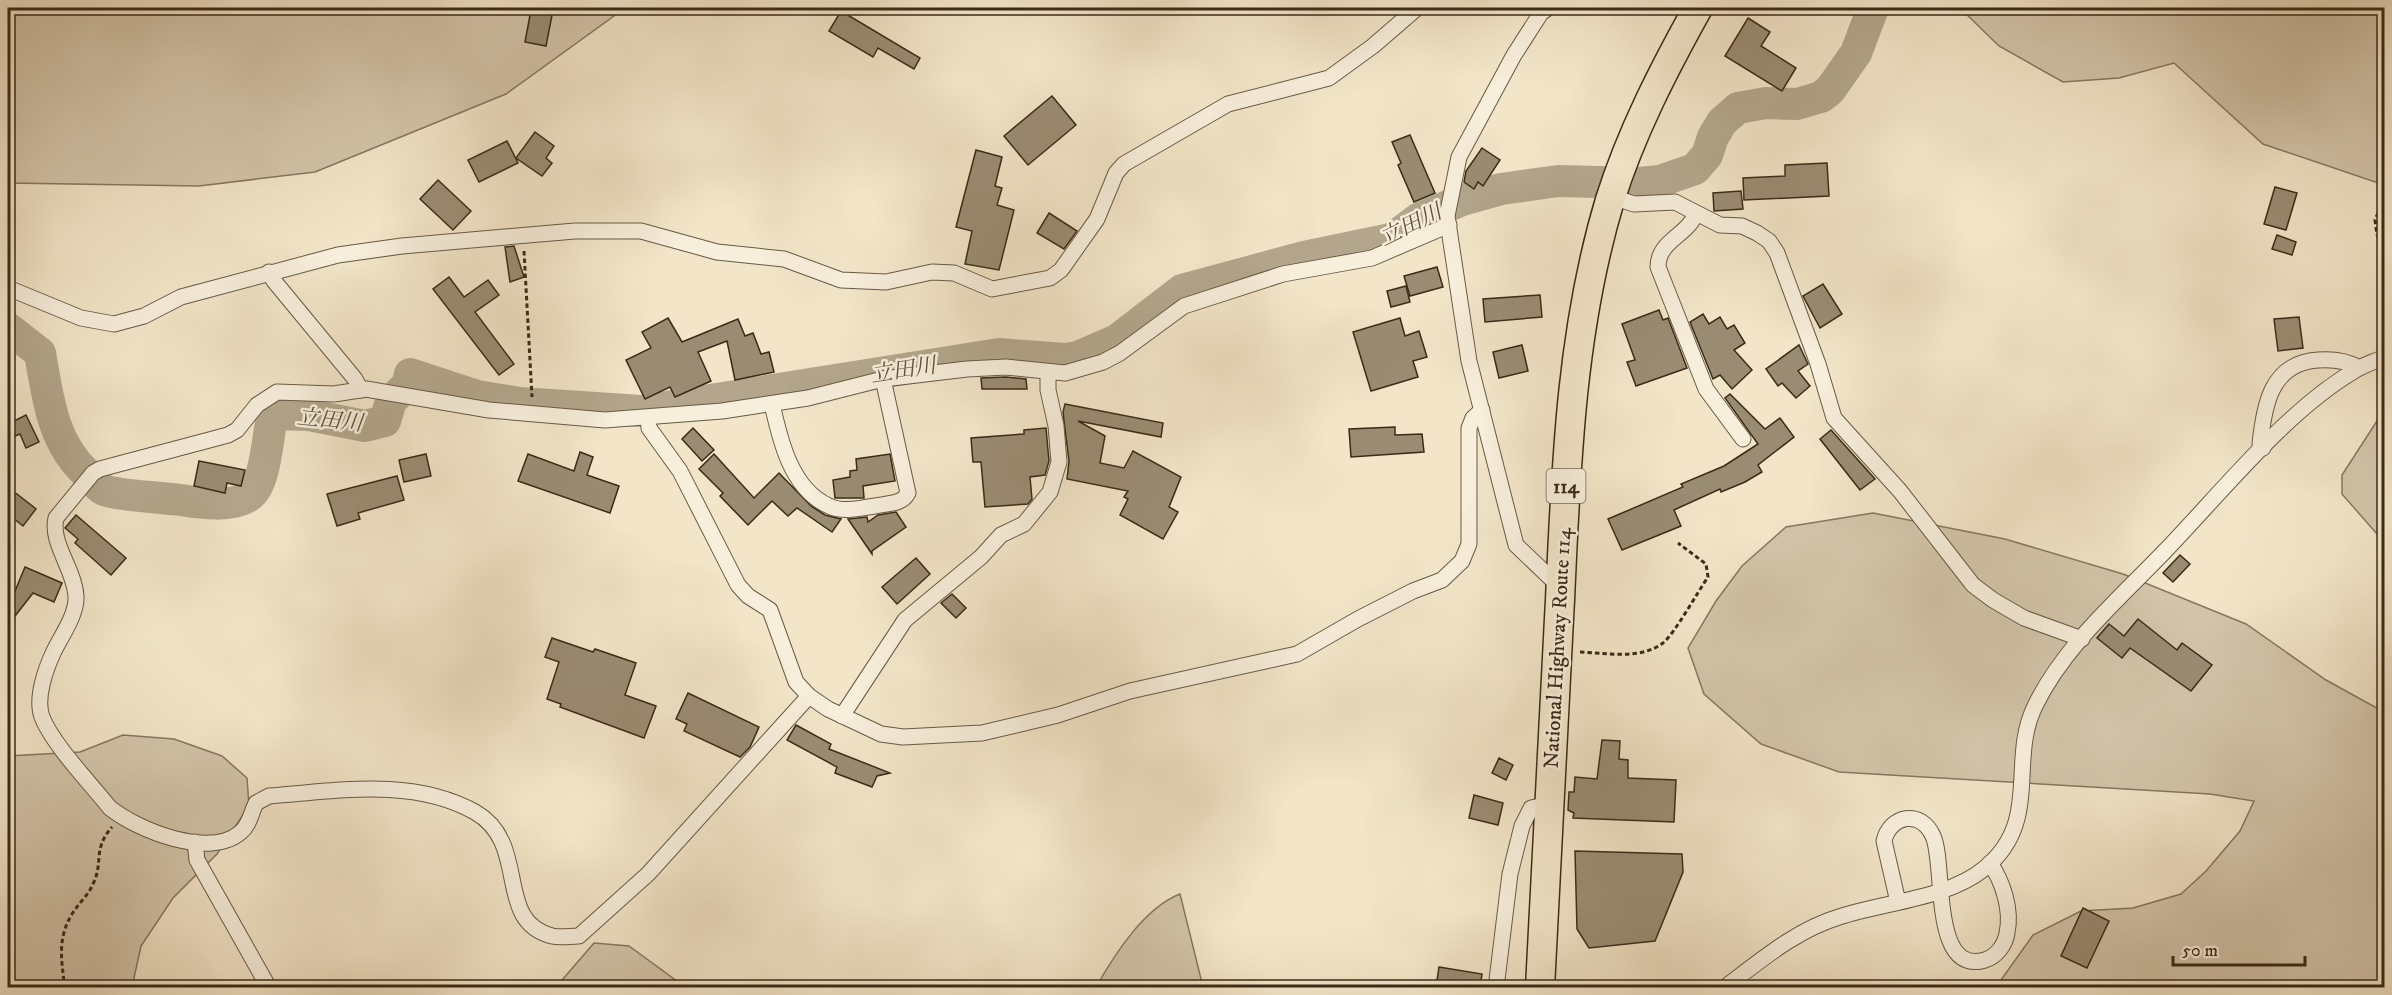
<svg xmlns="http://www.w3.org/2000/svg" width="2392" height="995" font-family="'IM FELL DW Pica','Noto Serif JP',serif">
<rect width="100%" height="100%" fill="#f2e5c8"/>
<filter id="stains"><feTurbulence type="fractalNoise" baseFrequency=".00333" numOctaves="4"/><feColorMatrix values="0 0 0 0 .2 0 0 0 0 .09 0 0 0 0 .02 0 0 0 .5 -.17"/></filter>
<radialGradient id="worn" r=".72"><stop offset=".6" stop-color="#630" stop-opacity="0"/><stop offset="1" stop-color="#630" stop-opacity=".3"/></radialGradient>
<g fill="#d3c5aa" stroke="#867860" stroke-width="1.5">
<path d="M 8,8 L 625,8 L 506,94 L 315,172 L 199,186 L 8,183 Z"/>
<path d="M 1960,8 L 2384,8 L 2384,185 L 2263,144 L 2174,63 L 2119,78 L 2063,82 L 1999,46 Z"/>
<path d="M 2384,410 L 2384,542 L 2342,494 L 2342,475 Z"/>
<path d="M 1873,513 L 2005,539 L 2123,574 L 2246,624 L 2326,680 L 2384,712 L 2384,987 L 1996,987 L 2033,935 L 2081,911 L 2133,908 L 2181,894 L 2206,871 L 2240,831 L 2254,801 L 2210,794 L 1839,772 L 1761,744 L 1704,694 L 1688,648 L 1716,601 L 1742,566 L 1786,527 Z"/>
<path d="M 123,735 L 174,739 L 222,756 L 247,778 L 249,806 L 217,854 L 173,898 L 141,946 L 132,987 L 8,988 L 8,756 L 80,752 Z"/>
<path d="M 1180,894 L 1203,987 L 1096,987 C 1115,954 1144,908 1180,894 Z"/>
<path d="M 594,943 L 629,946 L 685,987 L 556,987 Z"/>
</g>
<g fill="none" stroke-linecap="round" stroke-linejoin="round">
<path stroke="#b3a68c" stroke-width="32" d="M 8,328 L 40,353 C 48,398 52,442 87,474 C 92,479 98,487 104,490 C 115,495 166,498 181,500 C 199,503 233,508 249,496 C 267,483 267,434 273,414 L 309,415 L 365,426 L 385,421 L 391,401 L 408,384 L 410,374 L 477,396 L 520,403 L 641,411 L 999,354 L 1065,359 L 1078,357 L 1117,340 L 1182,290 L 1304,257 L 1391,239 L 1418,219 L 1462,200 L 1501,189 L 1558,181 L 1638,183 L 1660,181 L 1695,169 L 1707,155 L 1713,137 L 1722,122 L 1738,108 L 1766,103 L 1797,104 L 1821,97 L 1830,90 L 1856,53 L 1873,8"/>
</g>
<g fill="#9a8c73" stroke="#3a2b17" stroke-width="1.5">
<path d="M 531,10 L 552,15 L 546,46 L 525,42 Z"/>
<path d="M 841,11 L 920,58 L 914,69 L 878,48 L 873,57 L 829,31 Z"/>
<path d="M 1748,18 L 1770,32 L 1761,46 L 1796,68 L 1782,91 L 1725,56 Z"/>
<path d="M 1052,96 L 1076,125 L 1028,165 L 1004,136 Z"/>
<path d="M 535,132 L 554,146 L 546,158 L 552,163 L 542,176 L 516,158 Z"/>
<path d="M 1410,135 L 1435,193 L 1414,202 L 1398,165 L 1401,163 L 1392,142 Z"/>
<path d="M 507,141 L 518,163 L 479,182 L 468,160 Z"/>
<path d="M 1482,148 L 1500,160 L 1483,186 L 1478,182 L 1474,189 L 1464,182 L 1466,171 Z"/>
<path d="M 976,150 L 1002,157 L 995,186 L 1002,188 L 997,205 L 1014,210 L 999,270 L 965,264 L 972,231 L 956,227 Z"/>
<path d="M 1827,163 L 1829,196 L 1744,200 L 1743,178 L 1785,176 L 1785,165 Z"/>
<path d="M 438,180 L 471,211 L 453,230 L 420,199 Z"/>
<path d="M 2275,187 L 2297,193 L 2286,230 L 2264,224 Z"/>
<path d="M 1741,191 L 1743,209 L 1714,211 L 1713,193 Z"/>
<path d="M 1049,213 L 1077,231 L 1064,249 L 1037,233 Z"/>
<path d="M 2277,235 L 2296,242 L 2292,255 L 2272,249 Z"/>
<path d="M 514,246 L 524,277 L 510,282 L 505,247 Z"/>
<path d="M 1437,267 L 1443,287 L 1410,296 L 1404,276 Z"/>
<path d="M 449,277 L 464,297 L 488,280 L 499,295 L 475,312 L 514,364 L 499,375 L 433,289 Z"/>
<path d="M 1823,284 L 1842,314 L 1820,328 L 1803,296 Z"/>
<path d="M 1406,286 L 1410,302 L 1391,307 L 1387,291 Z"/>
<path d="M 1540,295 L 1542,317 L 1485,322 L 1483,299 Z"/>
<path d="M 1659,310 L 1663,320 L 1668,318 L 1687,368 L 1636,386 L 1627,362 L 1635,360 L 1622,324 Z"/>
<path d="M 1703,314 L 1709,324 L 1720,317 L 1727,329 L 1734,325 L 1745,343 L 1734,350 L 1752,370 L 1732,389 L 1720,375 L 1713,379 L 1690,322 Z"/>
<path d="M 2299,317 L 2303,348 L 2278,351 L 2274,319 Z"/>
<path d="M 668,318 L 682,342 L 738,319 L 745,336 L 753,333 L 761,354 L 769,352 L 774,372 L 735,380 L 727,341 L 698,352 L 711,381 L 675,397 L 670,387 L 645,399 L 626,360 L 651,348 L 642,332 Z"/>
<path d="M 1400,318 L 1405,336 L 1419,331 L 1427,357 L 1413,361 L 1418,377 L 1371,391 L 1353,332 Z"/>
<path d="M 1522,345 L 1528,371 L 1499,378 L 1493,352 Z"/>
<path d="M 1799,345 L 1808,364 L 1798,371 L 1810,386 L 1796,398 L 1782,383 L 1778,386 L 1766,369 Z"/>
<path d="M 1006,377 L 1026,379 L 1027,389 L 982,389 L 981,378 Z"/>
<path d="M 1730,394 L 1765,429 L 1780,418 L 1794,437 L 1758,465 L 1762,472 L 1745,482 L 1721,492 L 1720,489 L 1674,510 L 1681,526 L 1622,550 L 1608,519 L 1683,487 L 1681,484 L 1724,466 L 1758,444 L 1725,398 Z"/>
<path d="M 1065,404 L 1163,423 L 1161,437 L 1078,421 L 1105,436 L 1100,463 L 1124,468 L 1133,451 L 1181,477 L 1169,507 L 1178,512 L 1163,539 L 1120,515 L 1128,499 L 1124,497 L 1128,491 L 1067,479 L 1069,461 L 1063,412 Z"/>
<path d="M 26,415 L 39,442 L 26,448 L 20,434 L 8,439 L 8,424 Z"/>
<path d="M 1395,427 L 1395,435 L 1422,434 L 1424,452 L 1351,457 L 1349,429 Z"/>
<path d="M 693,428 L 714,450 L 702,461 L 682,439 Z"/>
<path d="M 1046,428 L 1049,461 L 1045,475 L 1030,477 L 1032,499 L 1028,504 L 985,507 L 981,462 L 973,462 L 971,438 L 1024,434 L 1024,430 Z"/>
<path d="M 1831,430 L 1875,479 L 1860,490 L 1820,439 Z"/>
<path d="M 580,452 L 593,457 L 587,475 L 619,486 L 610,513 L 518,481 L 528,454 L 574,471 Z"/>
<path d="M 426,454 L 431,476 L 404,482 L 399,460 Z"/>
<path d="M 714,454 L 754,498 L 779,473 L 811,506 L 825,515 L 841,519 L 832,532 L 797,508 L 788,516 L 772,501 L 748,525 L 720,496 L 723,493 L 699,469 Z"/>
<path d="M 890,454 L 895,481 L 863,486 L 864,498 L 835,498 L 833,480 L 850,477 L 850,471 L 857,470 L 856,459 Z"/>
<path d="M 199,461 L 245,470 L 241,486 L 227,483 L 225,493 L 194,486 Z"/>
<path d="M 397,476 L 404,500 L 358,513 L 360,519 L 337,526 L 327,494 Z"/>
<path d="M 8,487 L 36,509 L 23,526 L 8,514 Z"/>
<path d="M 896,512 L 906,527 L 872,551 L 872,554 L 848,519 L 867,517 L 868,522 L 878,515 Z"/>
<path d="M 76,515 L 126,558 L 111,575 L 75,543 L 78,539 L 65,528 Z"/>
<path d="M 2180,555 L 2190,564 L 2173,582 L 2163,573 Z"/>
<path d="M 916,558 L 930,574 L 897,604 L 882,587 Z"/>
<path d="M 25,567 L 62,583 L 54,602 L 33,593 L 8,625 L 8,608 Z"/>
<path d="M 952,594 L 966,608 L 956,618 L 941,603 Z"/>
<path d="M 2138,619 L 2177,650 L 2182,643 L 2212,665 L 2191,691 L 2130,648 L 2122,658 L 2097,638 L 2109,624 L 2124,636 Z"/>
<path d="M 552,638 L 593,652 L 595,649 L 636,663 L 625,695 L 656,706 L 644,738 L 560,707 L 561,704 L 547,699 L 559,662 L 545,657 Z"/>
<path d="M 688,693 L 759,727 L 750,747 L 740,757 L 684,731 L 687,724 L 676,719 Z"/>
<path d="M 796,725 L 831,744 L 829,749 L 890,773 L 877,776 L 872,787 L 835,773 L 837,767 L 787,740 Z"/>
<path d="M 1602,740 L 1620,741 L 1619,759 L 1628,760 L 1628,778 L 1676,780 L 1674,822 L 1573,818 L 1574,813 L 1568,810 L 1569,792 L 1574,792 L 1575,777 L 1597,779 Z"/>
<path d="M 1499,758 L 1513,765 L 1506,780 L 1492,773 Z"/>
<path d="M 1474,795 L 1503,803 L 1498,825 L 1469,818 Z"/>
<path d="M 1575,851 L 1682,854 L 1683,872 L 1655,941 L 1589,948 L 1577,929 Z"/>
<path d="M 2083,908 L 2109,921 L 2087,968 L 2061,956 Z"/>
<path d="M 1439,967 L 1482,974 L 1480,987 L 1436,987 Z"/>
</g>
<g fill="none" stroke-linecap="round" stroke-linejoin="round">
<defs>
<g id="street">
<path d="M 1548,8 L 1541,13 L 1514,55 L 1459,157 L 1447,216 L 1469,361 L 1516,545 L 1560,587"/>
<path d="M 1612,197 L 1634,204 L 1675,202 L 1720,225 L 1742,226 L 1757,233 L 1769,241 L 1777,253 L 1818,364 L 1834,418 L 1900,491 L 1973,585 L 1993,600 L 2024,618 L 2082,639"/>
<path d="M 1696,213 C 1688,236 1658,240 1658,267 L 1706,389 L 1743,439"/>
<path d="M 269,272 L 274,281 L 355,379 L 361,390"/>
<path d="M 8,288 L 81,318 L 114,324 L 144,316 L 181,297 L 338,255 L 402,246 L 575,231 L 641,231 L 717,252 L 784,259 L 841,280 L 886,282 L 932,272 L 954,273 L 992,289 L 1050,278 L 1061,270 L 1097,219 L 1116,173 L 1124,164 L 1228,104 L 1329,78 L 1373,46 L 1417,8"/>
<path d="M 772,404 C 780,440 791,489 829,506 C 843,513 861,508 875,506 C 887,503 902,505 908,493 L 883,379"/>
<path d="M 648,418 L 649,428 L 680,471 L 738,585 L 748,596 L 770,610 L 796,682 L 809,696 L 828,709 L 881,734 L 903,737 L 982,733 L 1058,715 L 1130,691 L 1297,654 L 1358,619 L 1413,591 L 1442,580 L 1462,561 L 1469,544 L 1469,428 L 1473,418 L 1482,410"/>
<path d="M 2263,448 L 2260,444 C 2264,405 2271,363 2318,360 C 2332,359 2346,360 2359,368"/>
<path d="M 809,696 L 648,874 L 579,936 C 570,936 560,938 552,936 C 493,921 531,844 475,812 C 412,777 337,791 269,796 L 256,803 C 251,813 250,824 241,832 C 210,859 139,831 110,808 C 91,784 53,745 42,717 C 35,698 46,668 54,651 C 62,635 77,614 76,596 C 74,568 50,543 56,518 L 93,473 L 100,469 L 228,435 L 237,430 L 257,405 L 277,392 L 334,394 L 366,389 L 489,410 L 605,420 L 722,411 L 808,398 L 883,379 L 967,369 L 1006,367 L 1065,373 L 1103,362 L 1120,353 L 1184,306 L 1283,274 L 1372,258 L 1449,225"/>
<path d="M 842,716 L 905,620 L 981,557 L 1001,535 L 1024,524 L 1050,492 L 1059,462 L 1056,426 L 1048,390 L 1048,372"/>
<path d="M 195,842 L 197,860 L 269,988"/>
<path d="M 1898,902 L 1884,841 C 1890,815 1921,809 1933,836 C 1946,864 1930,976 1985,960 C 1997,956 2005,945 2007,933 C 2012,910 2003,882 1990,863"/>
<path d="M 1496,988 L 1510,874 L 1522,826 L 1531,808 L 1549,804"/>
<path d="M 1724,988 C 1760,961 1796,930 1839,917 C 1884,902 1948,899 1985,868 C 2042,821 2008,761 2035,706 C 2064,646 2119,599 2165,551 C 2221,493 2285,412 2354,371 C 2363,365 2374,362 2384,357"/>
</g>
<path id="highway" d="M 1540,988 C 1547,858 1553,729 1560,600 C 1566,466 1571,329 1610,200 C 1631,133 1664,69 1698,8"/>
</defs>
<use href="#street" stroke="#685a43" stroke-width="17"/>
<use href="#highway" stroke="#3a2b17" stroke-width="31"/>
<g stroke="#3a2b17" stroke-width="3" stroke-dasharray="4.5 3" stroke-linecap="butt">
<path d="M 2384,199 L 2375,220 L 2377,235 L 2384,240"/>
<path d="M 524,251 L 532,397"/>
<path d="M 1580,652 C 1605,653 1641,660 1663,643 C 1675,633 1697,593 1708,577 L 1706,564 L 1678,543"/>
<path d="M 65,988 C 61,959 57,936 74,911 C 80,902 89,894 93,884 C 104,862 92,850 112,827"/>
</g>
<use href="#street" stroke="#f7eedb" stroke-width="15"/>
<use href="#highway" stroke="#f2e5c8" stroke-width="28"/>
</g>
<g text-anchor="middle" stroke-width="5" stroke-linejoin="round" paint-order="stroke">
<rect fill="#f7eedb" stroke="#736652" stroke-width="1.5" x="1546.5" y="469" width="39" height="34" rx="4.5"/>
<g font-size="20" font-weight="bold" fill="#3a2b17">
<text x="1566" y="493">114</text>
</g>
<g font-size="21" fill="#3a2b17" stroke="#f7eedb">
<text transform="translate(1557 648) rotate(-87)" y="7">National Highway Route 114</text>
</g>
<g font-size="22" font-style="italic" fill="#5e503a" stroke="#f7eedb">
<text transform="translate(1410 224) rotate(-26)" y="8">立田川</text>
<text transform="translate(903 369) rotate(-9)" y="8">立田川</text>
<text transform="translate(330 419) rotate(6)" y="8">立田川</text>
</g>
</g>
<rect width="2392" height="995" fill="none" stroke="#f2e5c8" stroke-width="30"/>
<rect x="9" y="9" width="2374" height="977" fill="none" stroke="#3a2b17" stroke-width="3"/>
<rect x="15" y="15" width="2362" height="965" fill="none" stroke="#3a2b17" stroke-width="1.5"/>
<path d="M2173 956v9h132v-9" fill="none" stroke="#3a2b17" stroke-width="3"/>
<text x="2182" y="956" font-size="18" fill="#3a2b17" stroke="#f7eedb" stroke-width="4.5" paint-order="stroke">50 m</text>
<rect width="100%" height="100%" filter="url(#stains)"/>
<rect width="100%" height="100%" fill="url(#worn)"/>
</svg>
